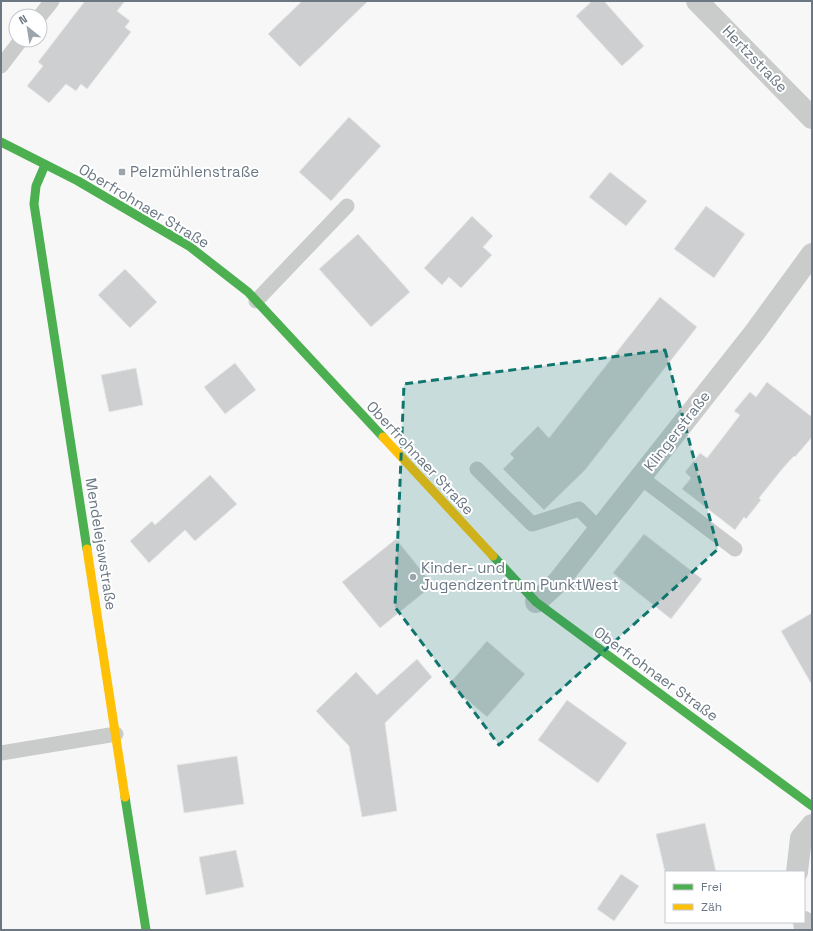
<svg xmlns="http://www.w3.org/2000/svg" width="813" height="931" font-family="'Space Grotesk',sans-serif">
<rect width="100%" height="100%" fill="#f7f7f7"/>
<g fill="#cecfd0" stroke="#e7e7e6">
<path d="M 85,1 L 125,1 L 117,11 L 130,21 L 125,27 L 131,32 L 87,89 L 81,84 L 76,91 L 66,84 L 49,103 L 27,86 L 43,66 L 38,62 Z"/>
<path d="M 302,1 L 368,1 L 300,67 L 268,34 Z"/>
<path d="M 592,1 L 604,1 L 644,46 L 622,66 L 576,16 Z"/>
<path d="M 349,117 L 381,146 L 331,201 L 299,172 Z"/>
<path d="M 610,172 L 647,201 L 626,226 L 589,197 Z"/>
<path d="M 706,206 L 745,234 L 714,278 L 674,249 Z"/>
<path d="M 472,216 L 493,236 L 483,247 L 492,255 L 461,288 L 449,277 L 442,285 L 424,268 Z"/>
<path d="M 358,234 L 410,292 L 371,327 L 319,269 Z"/>
<path d="M 125,269 L 157,302 L 130,328 L 98,295 Z"/>
<path d="M 660,297 L 697,327 L 585,470 L 544,510 L 503,469 L 514,458 L 510,454 L 538,426 L 549,438 Z"/>
<path d="M 235,363 L 256,390 L 225,414 L 204,387 Z"/>
<path d="M 136,368 L 143,405 L 109,412 L 101,375 Z"/>
<path d="M 767,382 L 812,417 L 812,437 L 795,457 L 794,456 L 783,468 L 759,498 L 761,500 L 746,519 L 744,517 L 735,530 L 682,489 L 691,478 L 685,472 L 700,453 L 707,458 L 740,415 L 734,411 L 750,392 L 756,397 Z"/>
<path d="M 210,475 L 237,504 L 195,541 L 185,530 L 149,563 L 130,541 L 152,521 L 155,525 Z"/>
<path d="M 644,534 L 702,579 L 671,619 L 613,573 Z"/>
<path d="M 396,539 L 433,585 L 380,628 L 342,582 Z"/>
<path d="M 812,613 L 812,685 L 781,631 Z"/>
<path d="M 487,641 L 525,674 L 487,717 L 449,684 Z"/>
<path d="M 417,659 L 432,677 L 385,723 L 397,811 L 362,817 L 349,746 L 316,711 L 356,672 L 377,695 Z"/>
<path d="M 567,700 L 627,743 L 598,783 L 538,740 Z"/>
<path d="M 237,756 L 244,804 L 184,813 L 177,765 Z"/>
<path d="M 705,823 L 716,872 L 665,872 L 656,834 Z"/>
<path d="M 236,850 L 244,887 L 206,895 L 199,857 Z"/>
<path d="M 621,874 L 639,886 L 614,921 L 597,909 Z"/>
</g>
<g fill="none" stroke-linecap="round" stroke-linejoin="round">
<g stroke="#cacccc" stroke-width="15">
<path d="M 40,16 L 52,1"/>
<path d="M 1,66 L 21,40"/>
<path d="M 256,301 L 347,206"/>
<path d="M 477,469 L 532,524 L 579,509 L 599,529"/>
<path d="M 640,477 L 735,549"/>
<path d="M 1,753 L 116,734"/>
</g>
<g stroke="#cacccc" stroke-width="22">
<path d="M 697,1 L 812,118"/>
<path d="M 536,602 L 557,583 L 755,332 L 812,254"/>
<path d="M 797,872 L 801,838 L 812,825"/>
<path d="M 804,922 L 805,930"/>
</g>
<g stroke="#4caf50" stroke-width="9">
<path d="M 1,142 L 78,181 L 189,246 L 248,292 L 383,437"/>
<path d="M 45,165 L 36,186 L 34,204 L 87,549"/>
<path d="M 493,556 L 536,602 L 812,806"/>
<path d="M 125,797 L 146,930"/>
</g>
<g stroke="#ffc107" stroke-width="9">
<path d="M 383,437 L 493,556"/>
<path d="M 87,549 L 125,797"/>
</g>
</g>
<path fill="#0f766e" fill-opacity="0.2" stroke="#0f766e" stroke-width="3" stroke-dasharray="8 5" stroke-linejoin="round" d="M 665,350 L 718,549 L 499,745 L 395,607 L 404,384 Z"/>
<g fill="#9ca4ac" stroke="#fff" stroke-width="1.5">
<rect x="118" y="168" width="8" height="8" rx="2"/>
<circle cx="413" cy="577" r="4"/>
</g>
<g text-anchor="middle" stroke-width="4" stroke-linejoin="round" paint-order="stroke">
<g font-size="15" fill="#6b7884" stroke="#fff">
<text transform="translate(755 59) rotate(46)" y="5">Hertzstraße</text>
<text transform="translate(144 206) rotate(31)" y="5">Oberfrohnaer Straße</text>
<text transform="translate(677 431) rotate(-52)" y="5">Klingerstraße</text>
<text transform="translate(420 458) rotate(47)" y="5">Oberfrohnaer Straße</text>
<text transform="translate(101 544) rotate(81)" y="5">Mendelejewstraße</text>
<text transform="translate(656 674) rotate(36)" y="5">Oberfrohnaer Straße</text>
</g>
<g font-size="15" fill="#6b7884" stroke="#fff" text-anchor="start">
<text x="130" y="177">Pelzmühlenstraße</text>
<text x="421" y="573">Kinder- und<tspan x="421" dy="17">Jugendzentrum PunktWest</tspan></text>
</g>
</g>
<rect width="813" height="931" fill="none" stroke="#6b7884" stroke-width="4"/>
<rect x="665" y="871" width="140" height="52" fill="#ffffff" stroke="#c4c9ce"/>
<rect x="673" y="884" width="20" height="6" fill="#4caf50" stroke="#c4c9ce"/>
<text x="701" y="891" font-size="12" fill="#6b7884">Frei</text>
<rect x="673" y="904" width="20" height="6" fill="#ffc107" stroke="#c4c9ce"/>
<text x="701" y="911" font-size="12" fill="#6b7884">Zäh</text>
<g transform="translate(28 28) rotate(330)"><circle r="19" fill="#ffffff" stroke="#c4c9ce"/>
<path d="M0-3L7 15L0 10L-7 15Z" fill="#9ca4ac"/>
<text y="-6" font-size="11" font-weight="bold" text-anchor="middle" fill="#6b7884">N</text>
</g>
</svg>
